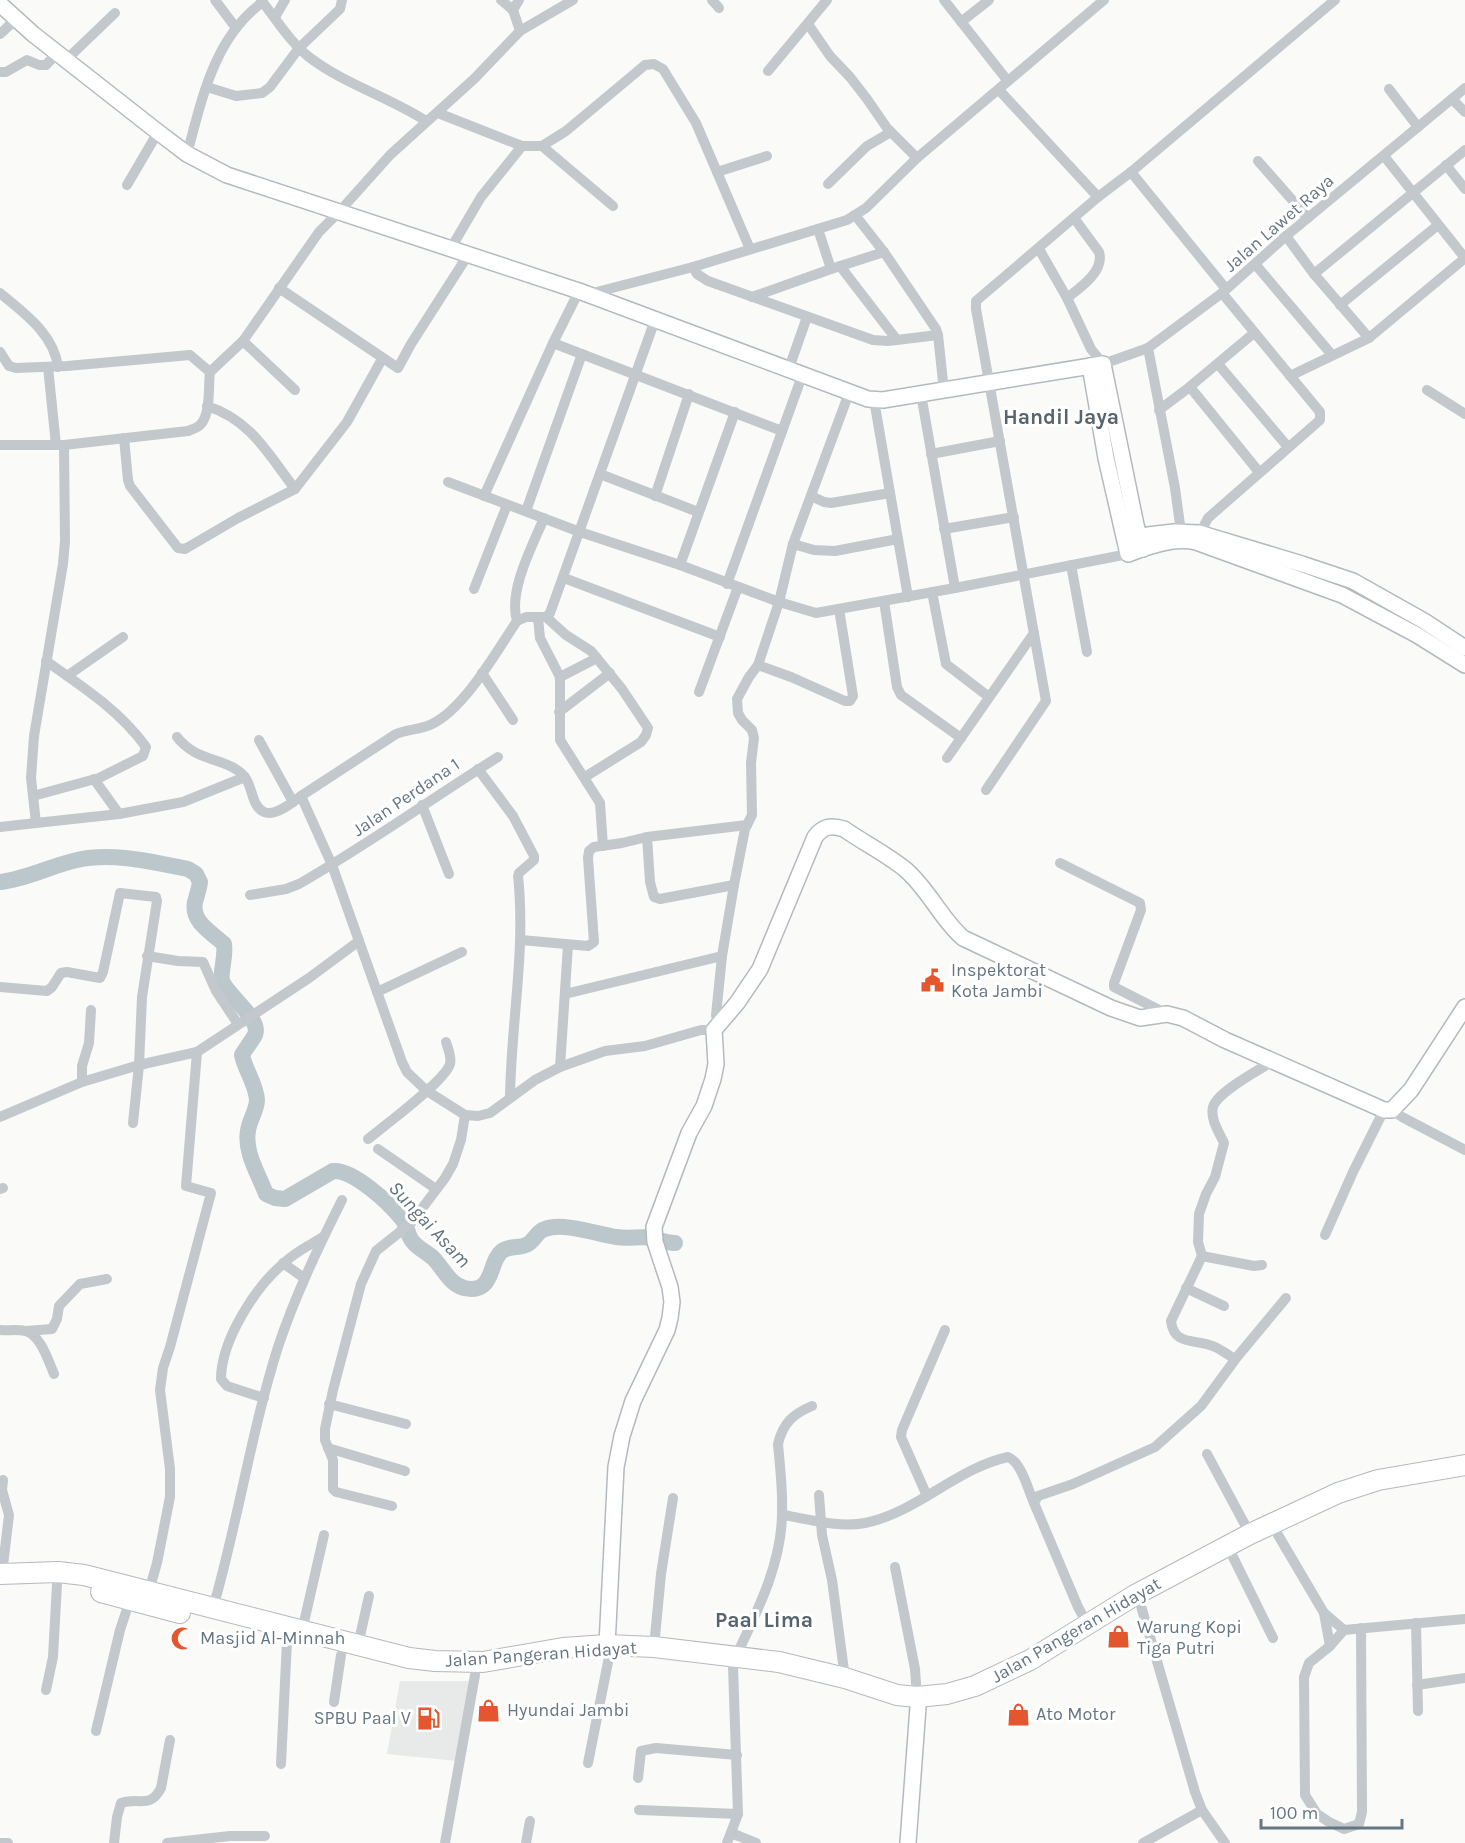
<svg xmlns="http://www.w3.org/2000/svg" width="1465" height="1843" font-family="Karla,sans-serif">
<rect width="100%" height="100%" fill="#fafaf8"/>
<path fill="#e8e9e9" d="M 400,1681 L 470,1681 L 457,1761 L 387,1754 Z"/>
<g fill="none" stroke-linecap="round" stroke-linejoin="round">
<path stroke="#bbc7cb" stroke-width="16" d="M 0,882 C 27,879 50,866 77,860 C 112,852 153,862 188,869 L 196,874 L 200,882 C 199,889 197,895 195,902 C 191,922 211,932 224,944 C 226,956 220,973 222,981 C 227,995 262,1019 255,1035 C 251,1042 246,1048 242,1055 C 245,1070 256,1084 257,1100 C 257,1110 249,1121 248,1131 C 244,1152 259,1175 266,1194 L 275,1198 L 285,1199 L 333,1171 C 353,1169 389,1203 402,1219 C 408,1226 407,1237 414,1243 C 420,1250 429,1253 435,1260 C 444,1270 450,1284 464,1288 C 495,1295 488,1262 502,1251 C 510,1245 520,1249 528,1244 C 535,1240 537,1231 545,1229 C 563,1222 597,1234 616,1237 C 628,1239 641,1236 653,1238 C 660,1240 668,1243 675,1243"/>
<defs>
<g id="secondary">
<path d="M 0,4 L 33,34 L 158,132 L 187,154 L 227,175 L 579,291 L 868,399 L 883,400 L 1103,364 L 1136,525 L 1143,549"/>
<path d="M 1090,366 L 1106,458 L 1128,554 C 1149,546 1174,537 1196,542 L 1342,595 L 1417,635 L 1465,665"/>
<path d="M 1132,541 L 1148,535 L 1174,532 L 1199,533 L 1302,564 L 1353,581 L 1424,621 L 1465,648"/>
<path d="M 607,1645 L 616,1467 L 622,1436 L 633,1401 L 667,1330 L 670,1318 L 672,1302 L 670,1287 L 655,1242 L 654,1227 L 689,1133 L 704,1106 L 713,1079 L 716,1064 L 714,1030 L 737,1003 L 760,969 L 815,837 C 823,826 831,825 844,829 C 864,843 888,855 906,870 C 929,890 941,919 963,938 L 1111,1008 L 1140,1018 L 1167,1014 L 1183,1018 L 1225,1040 L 1384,1110 L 1392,1110 L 1411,1090 L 1465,1007"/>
<path d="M 908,1843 L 918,1707"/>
</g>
<g id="highway">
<path d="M 0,1574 L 58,1572 L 84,1575 L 409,1658 L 435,1661 L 483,1662 L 563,1648 L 607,1645 L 654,1647 L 779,1662 L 845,1678 L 897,1695 L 917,1697 L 947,1694 L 975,1686 L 1030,1660 L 1135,1595 L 1250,1534 L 1338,1493 L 1378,1480 L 1465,1465"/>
<path d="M 101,1592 L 180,1613"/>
</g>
</defs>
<use href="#secondary" stroke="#b3babf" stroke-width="18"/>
<use href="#highway" stroke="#b4b9bd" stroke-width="22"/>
<g stroke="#c3c8cc" stroke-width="10">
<path d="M 215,0 L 236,28"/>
<path d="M 261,0 C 276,19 290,42 309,57 C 344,84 389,97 426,121"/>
<path d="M 501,0 L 513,10"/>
<path d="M 519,0 L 513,10 L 520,31"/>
<path d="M 712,0 L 719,8"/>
<path d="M 944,0 L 1007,80"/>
<path d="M 275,17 L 285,0"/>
<path d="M 961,22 L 989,0"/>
<path d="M 808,24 L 830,56 L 850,77 L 867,99 L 887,128 L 917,158"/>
<path d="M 0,34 L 16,19"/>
<path d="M 66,60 L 115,13"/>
<path d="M 768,71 L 827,0"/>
<path d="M 0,72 L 6,72 L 27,60 L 39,65 L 46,65 L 57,53"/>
<path d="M 207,87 L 236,96 L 262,93 L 270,87 L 299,48 L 340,9 L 342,0"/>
<path d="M 1389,89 L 1418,127"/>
<path d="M 999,90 L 1098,197"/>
<path d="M 1452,99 L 1465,112"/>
<path d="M 438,113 L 522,146 L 542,146 L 566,131 L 645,65 L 654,64 L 663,69 L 696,123 L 750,249"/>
<path d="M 542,146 L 613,206"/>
<path d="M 187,154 C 202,99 214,37 263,2"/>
<path d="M 1384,156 L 1465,258"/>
<path d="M 1258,161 L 1308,218"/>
<path d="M 1446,165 L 1465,189"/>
<path d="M 717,172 L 767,156"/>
<path d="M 1131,172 L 1226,289"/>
<path d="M 828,184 L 867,146 L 891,132"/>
<path d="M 127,185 L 158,132"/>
<path d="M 818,229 L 831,269 L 884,252"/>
<path d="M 1286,236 L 1314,274 L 1369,338"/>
<path d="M 451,248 L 481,197 L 522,146"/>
<path d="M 1039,249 L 1067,298 L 1091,349 L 1103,364 L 1148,348 L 1222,293 L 1286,236 L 1465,88"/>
<path d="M 1255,264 L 1332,355"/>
<path d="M 840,266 L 897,340"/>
<path d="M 693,267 L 697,274 L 708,281 L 873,340 L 888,341 L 938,335 L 936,329 L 884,252 L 855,215"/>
<path d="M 1314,274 L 1465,150"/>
<path d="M 279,288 L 398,368 L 411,344 L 468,255"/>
<path d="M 0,293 C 24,313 54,334 58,367"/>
<path d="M 589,294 L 693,267 L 847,220 L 866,208 L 917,158 L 1104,0"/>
<path d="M 752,297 L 831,269"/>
<path d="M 1067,298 C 1080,288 1105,271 1099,252 L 1074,218"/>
<path d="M 1340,305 L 1438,225"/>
<path d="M 938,335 L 944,391"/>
<path d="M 243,341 L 295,390"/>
<path d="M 553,343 L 782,431"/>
<path d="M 1148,348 L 1175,488 L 1181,532"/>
<path d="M 0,352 L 9,366 L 16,368 L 67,366 L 190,355 L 210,372"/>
<path d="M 1218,364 L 1288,447"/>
<path d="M 48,367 L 56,445"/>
<path d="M 788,371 L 807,317"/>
<path d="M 1290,376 L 1369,338 L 1465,258"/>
<path d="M 1190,387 L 1259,472"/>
<path d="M 1427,390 L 1465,414"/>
<path d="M 921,394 L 955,588"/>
<path d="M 874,400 L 908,597"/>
<path d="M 207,406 C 251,420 268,454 295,489"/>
<path d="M 1159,410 L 1187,389 L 1254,333"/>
<path d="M 124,438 L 128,480 L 130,486 L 178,548 L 185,549 L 238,518 L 295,489 L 347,422 L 382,359"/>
<path d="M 0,445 L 64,445 L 188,431 C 193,429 198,428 201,424 C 211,412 208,388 210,372 L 243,341 L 319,232 L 339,212 L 390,155 L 474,79 L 520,31 L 573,0"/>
<path d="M 64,445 L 65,541 L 63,564 L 34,736 L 31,778 L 36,823 L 119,814 L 183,802 L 245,777"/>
<path d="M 931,454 L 1000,441"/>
<path d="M 600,474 L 698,512"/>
<path d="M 448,482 L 580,532 L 680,565 L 779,602 L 816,613 L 955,588 L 1128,554"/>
<path d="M 484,496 L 553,343 L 579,291"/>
<path d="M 655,496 L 689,394"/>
<path d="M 811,496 L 824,502 L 831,503 L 890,493"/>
<path d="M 526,511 L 582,354"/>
<path d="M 944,529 L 1014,517"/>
<path d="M 1197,539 L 1208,518 L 1320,420 L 1320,412 L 1222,293"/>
<path d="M 793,544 L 814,550 L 835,551 L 898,539"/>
<path d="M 680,565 L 735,412"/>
<path d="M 1071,565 L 1087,652"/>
<path d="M 564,578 L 720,637"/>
<path d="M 727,584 L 802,376"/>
<path d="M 474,589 L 507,505"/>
<path d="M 932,592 L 946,664 L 989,697"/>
<path d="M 884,601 L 897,687 L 901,695 L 961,738"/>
<path d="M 546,617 L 566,635 L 591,651 L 622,689 L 648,728 L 646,735 L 641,742 L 585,777"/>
<path d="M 538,618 L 540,638 L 560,677 L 560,740 L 600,803 L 603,846"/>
<path d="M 517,621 C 508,591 532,547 544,518"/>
<path d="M 758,665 L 791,677 L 845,701 L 850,701 L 853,696 L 839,609"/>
<path d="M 482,673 L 513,720"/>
<path d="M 67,676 L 123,637"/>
<path d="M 560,677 L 597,658"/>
<path d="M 699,692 L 738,587"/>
<path d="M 559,712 L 610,673"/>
<path d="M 177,737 C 197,763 227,757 244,776 C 253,786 251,806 264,812 C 275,817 293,802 301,796"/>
<path d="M 259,740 L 293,802"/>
<path d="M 947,758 L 1034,633"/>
<path d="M 478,769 L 513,816 L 534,856 L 534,860 L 519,873 L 518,876 C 526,950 511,1023 510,1097"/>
<path d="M 94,779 L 119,814"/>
<path d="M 986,790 L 1046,701 L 976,309 L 976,301 L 1098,197 L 1131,172 L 1335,0"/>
<path d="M 33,796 L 99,778 L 143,756 L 146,747 C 120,711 82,686 46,661"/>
<path d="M 422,805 L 449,874"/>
<path d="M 0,827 L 36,823"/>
<path d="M 647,837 L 650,882 L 654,897 L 660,899 L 734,885"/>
<path d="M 1060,863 L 1140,903 L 1141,910 L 1114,983 L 1114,987 L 1167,1014"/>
<path d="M 250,895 L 286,889 L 299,884 C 367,845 431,799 498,757"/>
<path d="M 521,940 L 588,946 L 594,942 L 588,858 L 589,851 L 594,847 L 622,843 L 647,837 L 747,825"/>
<path d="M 359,941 L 402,1062 L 407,1072 L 427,1091 L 465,1115 L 478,1116 L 490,1113 L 535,1080 L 560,1067 L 605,1051 L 645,1046 L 701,1030 L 714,1030"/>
<path d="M 147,956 L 178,961 L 203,962 L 216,991 L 238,1024"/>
<path d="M 0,987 L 47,991 L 52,987 L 61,973 L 67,972 L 100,978 L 103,972 L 120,893 L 156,897 L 157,901 L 142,997 L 139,1065 L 133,1123"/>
<path d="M 377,992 L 462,952"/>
<path d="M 565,994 L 722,956"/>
<path d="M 717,1025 L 716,1015 L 722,956 L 734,885 L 745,829 L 752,815 L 751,763 L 754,738 L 752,730 L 742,720 L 738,713 L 737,699 L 749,677 L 758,665 L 779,602 L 793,544 L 849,393"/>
<path d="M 560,1067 L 568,945"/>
<path d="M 82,1082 L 82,1066 L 89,1043 L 91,1010"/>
<path d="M 1392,1110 L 1402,1117 L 1465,1150"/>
<path d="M 0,1117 L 82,1082 L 139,1065 L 197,1052 L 309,978 L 359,941 L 332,865 L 301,796 L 396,734 C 408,729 420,730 432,724 C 465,708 496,652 517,621 L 526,617 L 546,617 L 550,613 L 655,320"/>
<path d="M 368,1139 C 384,1126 445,1081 450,1064 C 452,1057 448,1049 446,1042"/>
<path d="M 378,1149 L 436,1189"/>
<path d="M 0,1189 L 3,1188"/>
<path d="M 1325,1235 L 1353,1172 L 1384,1110"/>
<path d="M 1202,1256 L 1254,1266 L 1262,1265"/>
<path d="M 283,1263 L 304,1278"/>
<path d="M 1186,1288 L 1224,1306"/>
<path d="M 0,1330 C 7,1331 17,1329 25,1331 C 41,1335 48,1360 54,1374"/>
<path d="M 26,1331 L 52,1329 L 57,1319 L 59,1306 L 80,1284 L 107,1279"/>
<path d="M 1235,1359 C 1228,1355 1222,1350 1215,1347 C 1196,1338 1174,1347 1171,1321 L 1202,1256 L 1198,1242 L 1199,1214 L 1206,1194 L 1215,1177 L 1224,1143 C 1219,1132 1210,1119 1213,1107 C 1217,1092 1259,1070 1273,1061"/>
<path d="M 264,1398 L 227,1386 L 221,1379 C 221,1341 255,1287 284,1263 C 295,1252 310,1245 323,1237"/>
<path d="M 329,1404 L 406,1424"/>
<path d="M 328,1448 L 405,1471"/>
<path d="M 1207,1454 L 1250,1534"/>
<path d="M 819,1495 L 822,1535 L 832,1580 L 845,1678"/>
<path d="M 927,1496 L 901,1437 L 902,1430 L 945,1330"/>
<path d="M 392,1506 L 336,1492 L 333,1489 L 333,1460 L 325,1440 L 325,1429 L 333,1390 L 361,1284 L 376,1251 L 411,1223 L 445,1178 L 453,1164 L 461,1140 L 465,1115"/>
<path d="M 783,1515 C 809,1519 838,1528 865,1523 C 916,1513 957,1468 1008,1457 C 1022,1463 1028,1490 1034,1503"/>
<path d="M 1271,1523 L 1324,1613 L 1330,1646"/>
<path d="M 1232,1555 L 1273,1638"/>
<path d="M 895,1567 L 915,1669 L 917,1697"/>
<path d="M 2,1574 L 9,1515 L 2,1490 L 3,1480"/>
<path d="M 149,1591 L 157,1563 L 170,1497 L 170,1469 L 160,1390 L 163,1368 L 170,1347 L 211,1193 L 186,1186 L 197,1052"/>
<path d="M 1141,1606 L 1195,1792 L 1202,1810 L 1225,1843"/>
<path d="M 213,1608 C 238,1522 251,1432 278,1347 C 295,1296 318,1248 342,1200"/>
<path d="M 1324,1613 L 1344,1630"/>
<path d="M 1416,1623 L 1418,1711"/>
<path d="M 1088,1625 L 1078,1607 L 1034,1503 L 1038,1496 L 1073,1484 L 1155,1447 L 1201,1406 L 1237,1357 L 1286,1298"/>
<path d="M 1361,1628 L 1362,1812 L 1359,1824 L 1344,1829 L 1329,1822 L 1317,1814 L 1305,1795 L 1304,1677 L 1309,1663 L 1330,1646 L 1344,1630 L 1465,1619"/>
<path d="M 302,1631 L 324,1535"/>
<path d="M 358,1645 L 369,1596"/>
<path d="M 654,1647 L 661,1574 L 673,1498"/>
<path d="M 736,1656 C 757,1612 782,1563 782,1513 C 783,1490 780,1467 778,1444 C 783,1423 793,1414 812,1406"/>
<path d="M 1417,1685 L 1465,1678"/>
<path d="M 46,1690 L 53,1657 L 57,1584"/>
<path d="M 334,1702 L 341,1655"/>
<path d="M 96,1731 L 120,1630 L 130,1600"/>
<path d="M 588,1763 L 609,1657"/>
<path d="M 281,1764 L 287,1641"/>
<path d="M 638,1778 L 641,1751 L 656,1748 L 737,1755"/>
<path d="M 639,1810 L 738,1814"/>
<path d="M 731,1833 L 756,1843"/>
<path d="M 0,1843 L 8,1843"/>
<path d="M 114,1843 L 117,1817 L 121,1803 C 140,1797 150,1809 161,1788 L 170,1740"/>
<path d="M 167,1843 L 230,1836 L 265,1836"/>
<path d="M 445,1843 L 475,1675"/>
<path d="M 526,1843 L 530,1821"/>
<path d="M 727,1843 L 738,1814 L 733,1666"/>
<path d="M 1143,1843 L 1202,1810"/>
</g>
<use href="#secondary" stroke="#fff" stroke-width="15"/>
<use href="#highway" stroke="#fff" stroke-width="20"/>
</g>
<defs>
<symbol id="civic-bare" viewBox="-9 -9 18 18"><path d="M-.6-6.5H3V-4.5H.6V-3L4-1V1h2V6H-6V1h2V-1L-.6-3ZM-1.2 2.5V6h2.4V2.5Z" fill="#e4572e" stroke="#fff" stroke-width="2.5" paint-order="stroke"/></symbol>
<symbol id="shop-bare" viewBox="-9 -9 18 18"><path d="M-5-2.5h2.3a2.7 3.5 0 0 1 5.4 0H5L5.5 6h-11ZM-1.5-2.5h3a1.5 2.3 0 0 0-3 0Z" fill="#e4572e" stroke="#fff" stroke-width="2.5" paint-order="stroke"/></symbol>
<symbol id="mosque-bare" viewBox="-9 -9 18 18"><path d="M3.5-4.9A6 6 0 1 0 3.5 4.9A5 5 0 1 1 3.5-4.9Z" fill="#e4572e" stroke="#fff" stroke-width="2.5" paint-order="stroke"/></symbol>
<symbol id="fuel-bare" viewBox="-9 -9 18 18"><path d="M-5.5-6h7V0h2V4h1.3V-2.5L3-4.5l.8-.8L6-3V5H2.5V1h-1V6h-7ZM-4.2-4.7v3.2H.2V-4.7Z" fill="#e4572e" stroke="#fff" stroke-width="2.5" paint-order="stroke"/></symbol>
</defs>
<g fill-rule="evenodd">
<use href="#civic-bare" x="916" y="964" width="33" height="33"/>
<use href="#shop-bare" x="1102" y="1620" width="33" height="33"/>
<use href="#mosque-bare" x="166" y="1622" width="33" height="33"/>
<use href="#shop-bare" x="472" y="1694" width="33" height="33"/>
<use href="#shop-bare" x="1002" y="1698" width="33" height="33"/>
<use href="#fuel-bare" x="412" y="1702" width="33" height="33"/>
</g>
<g text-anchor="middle" stroke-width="6" stroke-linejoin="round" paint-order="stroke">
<g font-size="18" fill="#657683" stroke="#fff">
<text transform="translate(1279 223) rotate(-41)" y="6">Jalan Lawet Raya</text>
<text transform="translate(406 797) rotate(-34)" y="6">Jalan Perdana 1</text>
<text transform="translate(1076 1630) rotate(-30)" y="6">Jalan Pangeran Hidayat</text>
<text transform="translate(541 1654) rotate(-4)" y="6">Jalan Pangeran Hidayat</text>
</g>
<g font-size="18" fill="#657683" stroke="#fff" text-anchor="start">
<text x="951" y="976">Inspektorat<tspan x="951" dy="21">Kota Jambi</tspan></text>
<text x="1137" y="1633">Warung Kopi<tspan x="1137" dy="21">Tiga Putri</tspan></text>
<text x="200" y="1644">Masjid Al-Minnah</text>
<text x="507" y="1716">Hyundai Jambi</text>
<text x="1036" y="1720">Ato Motor</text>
<text x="411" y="1724" text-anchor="end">SPBU Paal V</text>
</g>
<g font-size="20" font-style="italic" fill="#60757c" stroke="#fff">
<text transform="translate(430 1224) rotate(47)" y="7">Sungai Asam</text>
</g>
<g font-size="21" font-weight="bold" fill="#57646e" stroke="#fff">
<text x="1061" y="424">Handil Jaya</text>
<text x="764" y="1627">Paal Lima</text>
</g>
</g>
<path d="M1261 1819v9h141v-9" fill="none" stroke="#657683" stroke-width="3"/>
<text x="1270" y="1819" font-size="18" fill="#657683" stroke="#ffffff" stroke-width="4.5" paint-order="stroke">100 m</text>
</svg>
